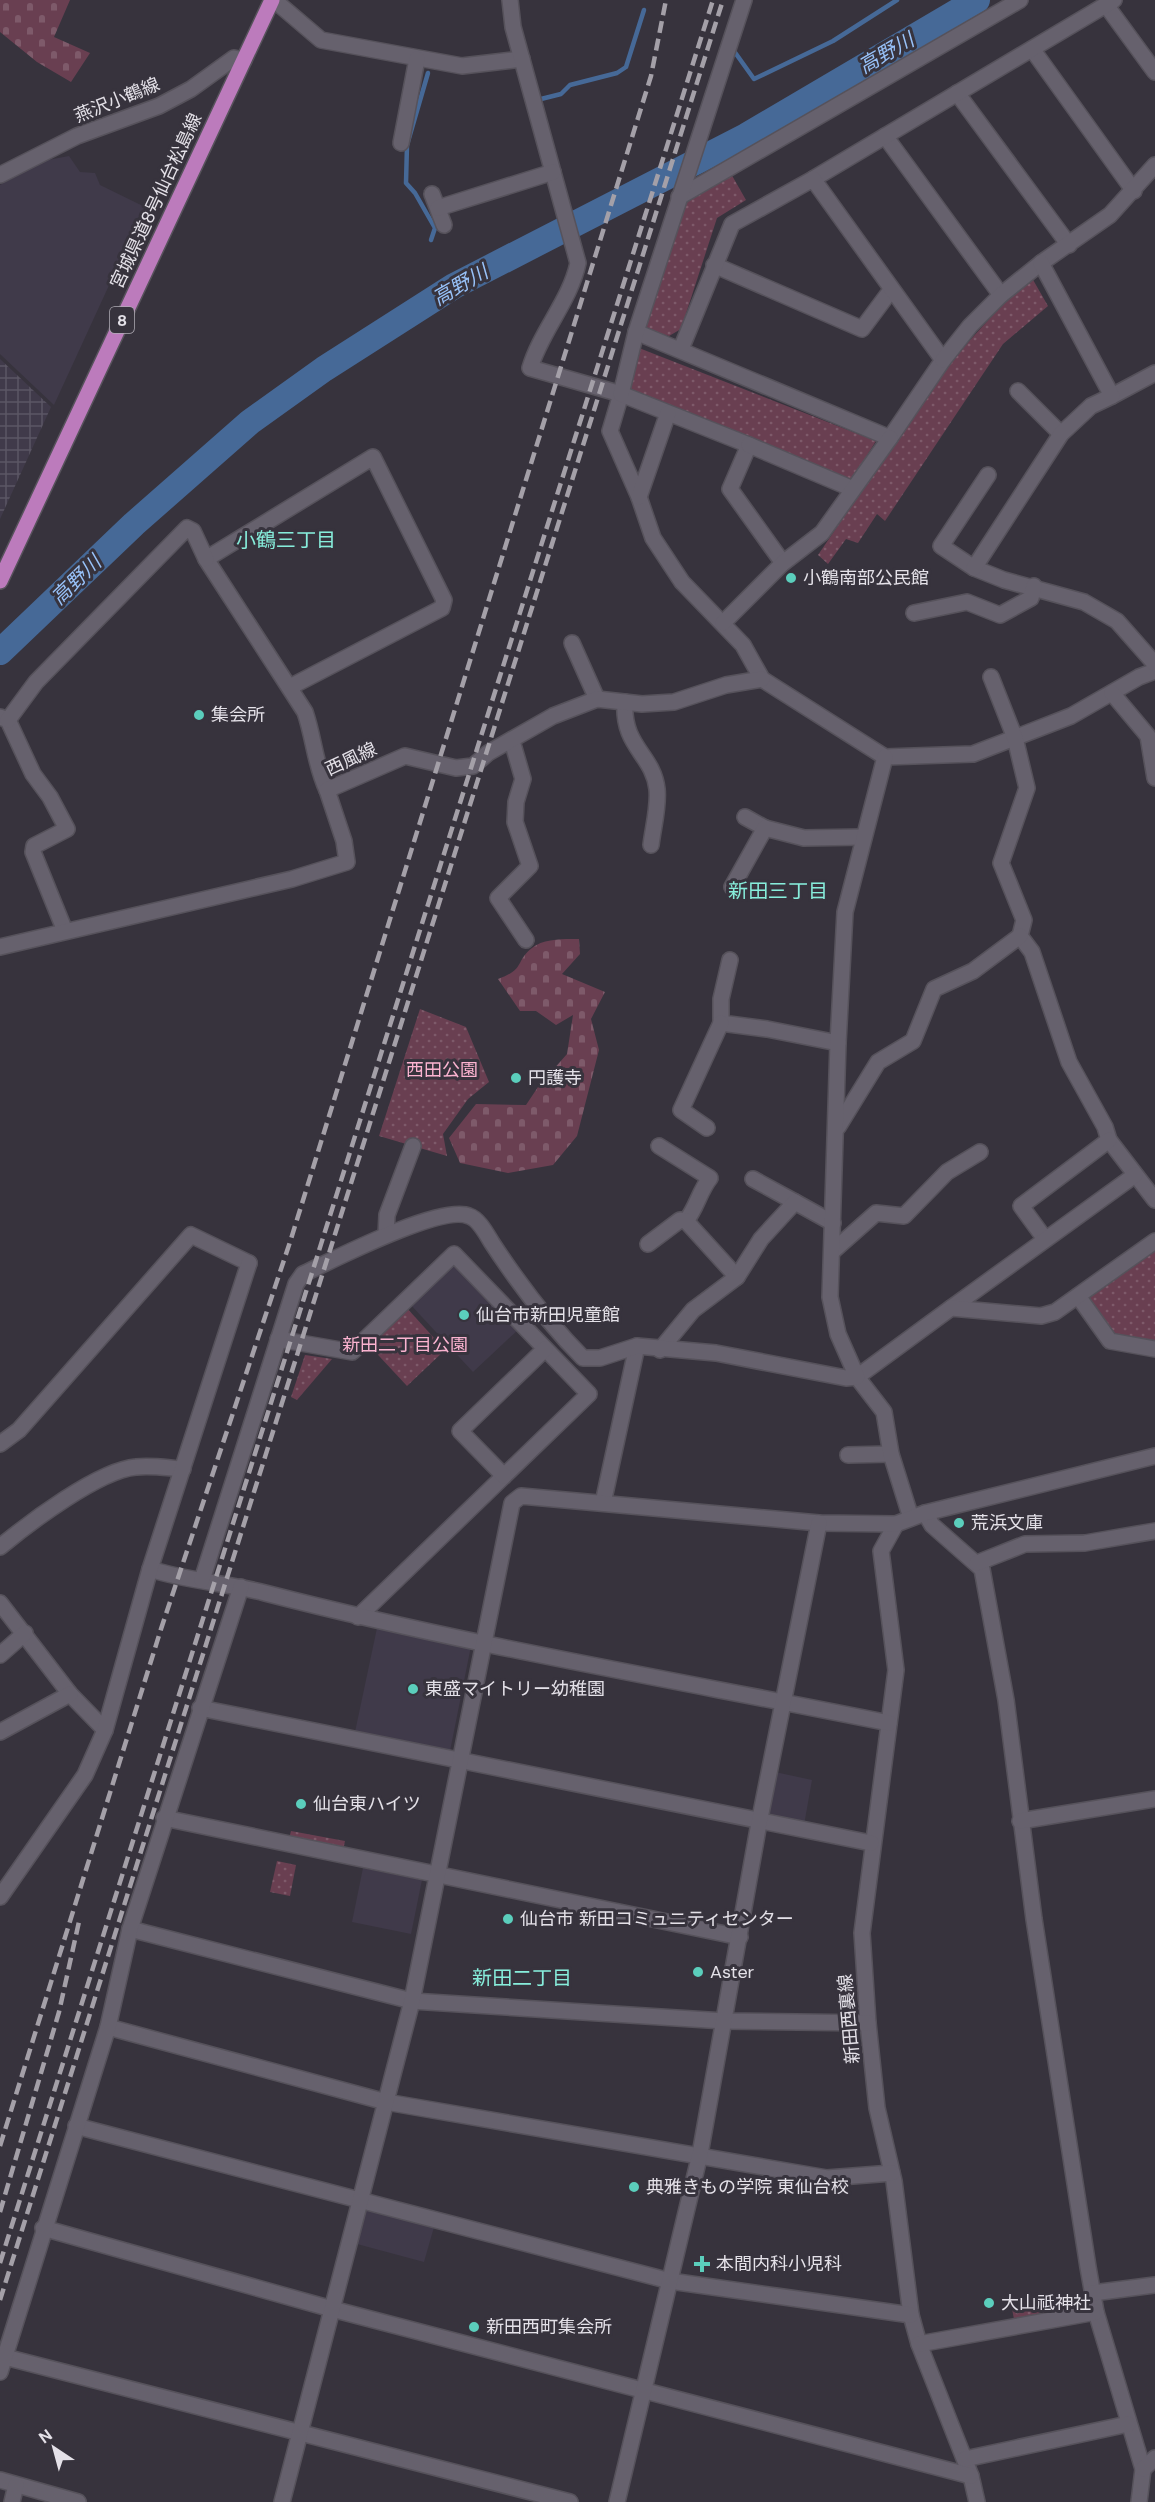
<svg xmlns="http://www.w3.org/2000/svg" width="1155" height="2502" font-family="'DM Sans','Noto Sans JP',sans-serif">
<defs>
<pattern id="industrial-grid" width="8" height="8" patternUnits="userSpaceOnUse" patternTransform="scale(1.5)"><rect width="8" height="8" fill="#403a4a"/><path d="M0 4h8M4 0v8" fill="none" stroke="#5b5664"/></pattern>
<pattern id="grass-dots" width="8" height="8" patternUnits="userSpaceOnUse" patternTransform="scale(1.5)"><rect width="8" height="8" fill="#693f51"/><path d="M2 2h.1M6 6h.1" fill="none" stroke="#7e5a6a" stroke-width="1.8" stroke-linecap="round"/></pattern>
<pattern id="cemetery-stones" width="16" height="16" patternUnits="userSpaceOnUse" patternTransform="scale(1.5)"><rect width="16" height="16" fill="#693f51"/><path d="M2 7V4a2 2 0 0 1 4 0v3zM10 15v-3a2 2 0 0 1 4 0v3z" fill="#7e5a6a"/></pattern>
</defs>
<rect width="100%" height="100%" fill="#37333d"/>
<g fill="#403a4a">
<path d="M 69,156 L 80,172 L 95,173 L 100,185 L 145,207 L 54,405 L 0,354 L 0,185 L 42,161 Z"/>
<path d="M 450,1264 L 461,1264 L 520,1328 L 473,1372 L 409,1303 Z"/>
<path d="M 377,1628 L 471,1646 L 450,1751 L 355,1732 Z"/>
<path d="M 775,1772 L 812,1780 L 804,1825 L 768,1818 Z"/>
<path d="M 363,1868 L 422,1880 L 411,1934 L 352,1922 Z"/>
<path d="M 366,2209 L 434,2227 L 424,2262 L 357,2244 Z"/>
</g>
<path fill="url(#industrial-grid)" d="M 0,359 L 51,407 L 0,519 Z"/>
<g fill="url(#grass-dots)">
<path d="M 730,172 L 746,200 L 717,218 L 681,329 L 669,336 L 646,329 L 646,321 L 682,200 Z"/>
<path d="M 1032,278 L 1048,306 L 1003,344 L 885,521 L 877,514 L 858,543 L 846,539 L 828,564 L 818,555 C 883,460 943,354 1032,278 Z"/>
<path d="M 639,348 L 876,441 L 851,481 L 629,390 Z"/>
<path d="M 420,1009 L 466,1027 L 489,1082 L 468,1099 L 443,1134 L 447,1156 L 379,1136 Z"/>
<path d="M 1155,1251 L 1155,1344 L 1110,1338 L 1085,1301 Z"/>
<path d="M 405,1306 L 445,1350 L 407,1386 L 366,1342 Z"/>
<path d="M 305,1355 L 332,1359 L 297,1400 L 291,1397 Z"/>
<path d="M 291,1831 L 345,1841 L 343,1850 L 289,1839 Z"/>
<path d="M 277,1861 L 296,1865 L 290,1896 L 270,1892 Z"/>
<path d="M 1057,2300 L 1059,2310 L 1014,2319 L 1012,2309 Z"/>
</g>
<g fill="url(#cemetery-stones)">
<path d="M 0,0 L 70,0 L 54,37 L 90,53 L 71,82 L 37,62 L 0,32 Z"/>
<path d="M 579,939 L 580,954 L 562,974 L 605,992 L 591,1019 L 599,1050 L 577,1136 L 553,1165 L 508,1173 L 460,1163 L 449,1138 L 476,1104 L 526,1105 L 538,1087 L 567,1054 L 573,1015 L 556,1025 L 536,1011 L 520,1011 L 498,979 C 526,969 515,961 532,948 C 544,938 565,939 579,939 Z"/>
</g>
<g fill="none" stroke-linecap="round" stroke-linejoin="round">
<g stroke="#466997" stroke-width="4.5">
<path d="M 734,51 L 754,79 L 833,41 L 897,0"/>
<path d="M 428,73 L 407,145 L 406,183 L 415,193 L 435,228 L 431,240"/>
<path d="M 537,100 L 561,94 L 570,85 L 617,73 L 626,67 L 644,10"/>
</g>
<path stroke="#466997" stroke-width="26" d="M 0,652 L 134,524 L 250,422 L 324,369 L 454,286 L 746,136 L 977,0"/>
<defs>
<g id="street">
<path d="M 274,0 L 321,40 L 462,66 L 522,59"/>
<path d="M 510,0 L 513,27 L 578,263 C 570,301 541,331 530,368 L 621,394 L 610,431 L 639,497 L 653,538 L 682,582 L 743,645 L 762,679 L 885,757 L 973,754 L 1071,716 L 1139,677 L 1155,671"/>
<path d="M 1106,5 L 1155,72"/>
<path d="M 1032,49 L 1134,191"/>
<path d="M 957,93 L 1069,245"/>
<path d="M 885,136 L 1001,295"/>
<path d="M 401,143 L 417,59"/>
<path d="M 813,179 L 1114,0"/>
<path d="M 432,194 L 444,225"/>
<path d="M 679,197 L 1020,0"/>
<path d="M 438,208 L 553,172"/>
<path d="M 714,265 L 862,329 L 891,290"/>
<path d="M 636,332 L 890,438 L 943,360 L 813,179 L 732,224 L 681,349"/>
<path d="M 943,360 L 970,326 L 1001,295 L 1041,263 L 1110,215 L 1155,165"/>
<path d="M 1018,391 L 1061,434"/>
<path d="M 621,394 L 749,445 L 730,489 L 783,563"/>
<path d="M 1112,396 L 1155,373"/>
<path d="M 749,445 L 853,489"/>
<path d="M 988,475 L 941,546 L 974,568 L 1004,580 L 1084,602 L 1117,621 L 1155,664"/>
<path d="M 639,497 L 668,413"/>
<path d="M 974,568 L 1061,434 L 1091,406 L 1112,396 L 1041,263"/>
<path d="M 914,613 L 967,602 L 1000,615 L 1031,598 L 1034,586"/>
<path d="M 723,623 L 783,563 L 822,533 L 890,438"/>
<path d="M 572,643 L 597,699"/>
<path d="M 991,677 L 1015,738 L 1027,788 L 1001,863 L 1024,920 L 1020,936 L 1032,952 L 1069,1062 L 1105,1127 L 1109,1140 L 1155,1200"/>
<path d="M 290,687 L 442,608 L 444,600 L 373,457 L 206,559 L 305,712 C 314,738 315,765 327,790"/>
<path d="M 1112,693 L 1148,736 L 1155,778"/>
<path d="M 625,702 C 622,747 653,754 657,789 C 659,806 653,828 651,845"/>
<path d="M 0,717 L 8,720 L 33,774 L 50,797 L 67,829 L 34,846 L 33,852 L 65,931"/>
<path d="M 8,720 L 36,682 L 187,528 L 193,531 L 206,559"/>
<path d="M 512,741 L 523,779 L 516,802 L 515,822 L 530,866 L 498,898 L 526,940"/>
<path d="M 745,817 L 765,828"/>
<path d="M 732,887 L 765,828 L 804,838 L 864,837"/>
<path d="M 0,947 L 292,879 L 347,862 L 344,841 L 327,790 L 405,756 L 456,768 L 473,766 L 488,753 L 553,716 L 597,699 L 642,704 L 674,702 L 726,685 L 762,679"/>
<path d="M 730,960 L 721,999 L 721,1023 L 767,1029 L 838,1043"/>
<path d="M 838,1127 L 878,1062 L 913,1041 L 934,989 L 973,971 L 1020,936"/>
<path d="M 707,1128 L 681,1110 L 721,1023"/>
<path d="M 659,1146 L 710,1178 C 699,1192 697,1207 686,1221"/>
<path d="M 753,1179 L 795,1202"/>
<path d="M 386,1235 L 387,1215 L 413,1146"/>
<path d="M 1045,1239 L 1021,1206 L 1109,1140"/>
<path d="M 648,1244 L 680,1220 L 686,1221 L 737,1277"/>
<path d="M 833,1251 L 876,1213 L 904,1216 L 947,1172 L 980,1152"/>
<path d="M 1078,1296 L 1110,1341 L 1155,1349"/>
<path d="M 951,1308 L 1135,1175"/>
<path d="M 278,1339 L 352,1352 L 454,1254 L 589,1394 L 358,1617"/>
<path d="M 660,1350 L 693,1310 L 737,1277 L 761,1239 L 795,1202 L 833,1223"/>
<path d="M 0,1444 L 19,1430 L 191,1235 L 249,1263"/>
<path d="M 848,1455 L 891,1454"/>
<path d="M 504,1476 L 460,1431 L 545,1349"/>
<path d="M 603,1503 L 637,1346"/>
<path d="M 925,1513 L 932,1525 L 982,1569 L 1006,1700 L 1034,1919 L 1088,2267 L 1096,2312 L 1143,2469 L 1139,2502"/>
<path d="M 911,1518 L 891,1454 L 884,1412 L 857,1377 L 951,1308 L 1041,1316 L 1055,1312 L 1155,1241"/>
<path d="M 896,1524 L 881,1551 L 896,1670 L 862,1933 L 868,2023 L 877,2108 L 894,2181 L 911,2315 L 919,2344 L 971,2476 L 977,2502"/>
<path d="M 0,1547 C 29,1523 99,1470 136,1467 C 151,1465 168,1468 183,1469"/>
<path d="M 977,1563 L 1025,1544 L 1085,1543 L 1155,1531"/>
<path d="M 150,1569 C 187,1581 227,1583 265,1593 C 471,1646 680,1681 889,1723"/>
<path d="M 202,1580 L 296,1284 L 303,1274 C 333,1260 441,1204 469,1216 C 479,1219 487,1235 492,1243 C 519,1284 548,1323 583,1358 L 600,1358 L 637,1346 L 716,1353 L 846,1378 L 857,1377 L 838,1334 L 830,1297 L 838,1043 L 845,912 L 885,757"/>
<path d="M 0,1603 L 70,1694 L 105,1730"/>
<path d="M 0,1655 L 25,1633"/>
<path d="M 200,1708 L 871,1843"/>
<path d="M 0,1732 L 70,1694"/>
<path d="M 164,1818 L 740,1937"/>
<path d="M 1020,1821 L 1155,1799"/>
<path d="M 130,1929 L 412,2001 L 724,2021 L 868,2023"/>
<path d="M 108,2027 L 386,2102 L 827,2178 L 892,2173"/>
<path d="M 76,2126 L 670,2281 L 911,2315"/>
<path d="M 43,2228 L 332,2309 L 971,2476"/>
<path d="M 1093,2293 L 1155,2285"/>
<path d="M 919,2344 L 1096,2312"/>
<path d="M 5,2357 L 570,2502"/>
<path d="M 0,2372 L 108,2027 L 130,1929 L 241,1587"/>
<path d="M 965,2459 L 1128,2424"/>
<path d="M 1143,2469 L 1155,2458"/>
<path d="M 0,2480 L 78,2502"/>
<path d="M 12,2502 L 16,2485"/>
<path d="M 282,2502 L 412,2001 L 512,1503 L 521,1496 L 819,1523 L 896,1524 L 925,1513 L 1155,1456"/>
<path d="M 617,2502 L 700,2154 L 759,1823 L 819,1523"/>
</g>
<g id="secondary">
<path d="M 0,175 L 77,136 L 159,106 L 191,89 L 234,58 L 244,60"/>
<path d="M 621,394 L 636,332 L 744,0"/>
<path d="M 0,1897 L 85,1775 L 105,1730 L 150,1569 L 249,1263"/>
</g>
<path id="primary" d="M 0,581 L 272,0"/>
</defs>
<use href="#street" stroke="#56525b" stroke-width="18"/>
<use href="#secondary" stroke="#56525b" stroke-width="18"/>
<use href="#primary" stroke="#56525b" stroke-width="18"/>
<use href="#street" stroke="#66616d" stroke-width="15"/>
<use href="#secondary" stroke="#66616d" stroke-width="15"/>
<use href="#primary" stroke="#bc7bbc" stroke-width="15"/>
<g stroke="#a4a0a8" stroke-width="4.5" stroke-dasharray="12 6" stroke-linecap="butt">
<path d="M 0,2146 L 161,1629 L 291,1239 L 651,76 L 666,0"/>
<path d="M 0,2212 L 59,2012 L 80,1917"/>
<path d="M 0,2263 L 713,0"/>
<path d="M 0,2300 L 723,0"/>
</g>
</g>
<g fill="#5bcebc" stroke="#37333d" stroke-width="2">
<circle cx="791" cy="578" r="6"/>
<circle cx="199" cy="715" r="6"/>
<circle cx="516" cy="1078" r="6"/>
<circle cx="464" cy="1315" r="6"/>
<circle cx="959" cy="1523" r="6"/>
<circle cx="413" cy="1689" r="6"/>
<circle cx="301" cy="1804" r="6"/>
<circle cx="508" cy="1919" r="6"/>
<circle cx="698" cy="1972" r="6"/>
<circle cx="634" cy="2187" r="6"/>
<path d="M699 2255h6v6h6v6h-6v6h-6v-6h-6v-6h6z"/>
<circle cx="989" cy="2303" r="6"/>
<circle cx="474" cy="2327" r="6"/>
</g>
<g text-anchor="middle" stroke-width="6" stroke-linejoin="round" paint-order="stroke">
<rect fill="#37333d" stroke="#b0adb5" stroke-width="1.5" x="110" y="307" width="24" height="26" rx="4.5"/>
<g font-size="16" font-weight="bold" fill="#e4e1e8">
<text x="122" y="326">8</text>
</g>
<g font-size="18" fill="#e4e1e8" stroke="#37333d">
<text transform="translate(117 100) rotate(-22)" y="6">燕沢小鶴線</text>
<text transform="translate(156 201) rotate(-65)" y="6">宮城県道8号仙台松島線</text>
<text transform="translate(351 759) rotate(-25)" y="6">西風線</text>
<text transform="translate(849 2019) rotate(-95)" y="6">新田西裏線</text>
</g>
<g font-size="18" fill="#e4e1e8" stroke="#37333d" text-anchor="start">
<text x="803" y="584">小鶴南部公民館</text>
<text x="211" y="721">集会所</text>
<text x="528" y="1084">円護寺</text>
<text x="476" y="1321">仙台市新田児童館</text>
<text x="971" y="1529">荒浜文庫</text>
<text x="425" y="1695">東盛マイトリー幼稚園</text>
<text x="313" y="1810">仙台東ハイツ</text>
<text x="520" y="1925">仙台市 新田コミュニティセンター</text>
<text x="710" y="1978">Aster</text>
<text x="646" y="2193">典雅きもの学院 東仙台校</text>
<text x="716" y="2270">本間内科小児科</text>
<text x="1001" y="2309">大山祗神社</text>
<text x="486" y="2333">新田西町集会所</text>
</g>
<g font-size="18" fill="#fbb3d0" stroke="#37333d">
<text x="442" y="1076">西田公園</text>
<text x="405" y="1351">新田二丁目公園</text>
</g>
<g font-size="20" font-style="italic" fill="#98c2f9" stroke="#37333d">
<text transform="translate(886 53) rotate(-30)" y="7">高野川</text>
<text transform="translate(460 285) rotate(-30)" y="7">高野川</text>
<text transform="translate(76 580) rotate(-44)" y="7">高野川</text>
</g>
<g font-size="20" fill="#87eddb" stroke="#37333d">
<text x="286" y="547">小鶴三丁目</text>
<text x="778" y="898">新田三丁目</text>
<text x="522" y="1985">新田二丁目</text>
</g>
</g>
<g transform="translate(54 2448) rotate(324)" stroke="#37333d" stroke-width="4.5" paint-order="stroke">
<path d="M0-4.5L10 22L0 15L-10 22Z" fill="#e4e1e8"/>
<text y="-9" font-size="16" font-weight="bold" text-anchor="middle" fill="#e4e1e8">N</text>
</g>
</svg>
